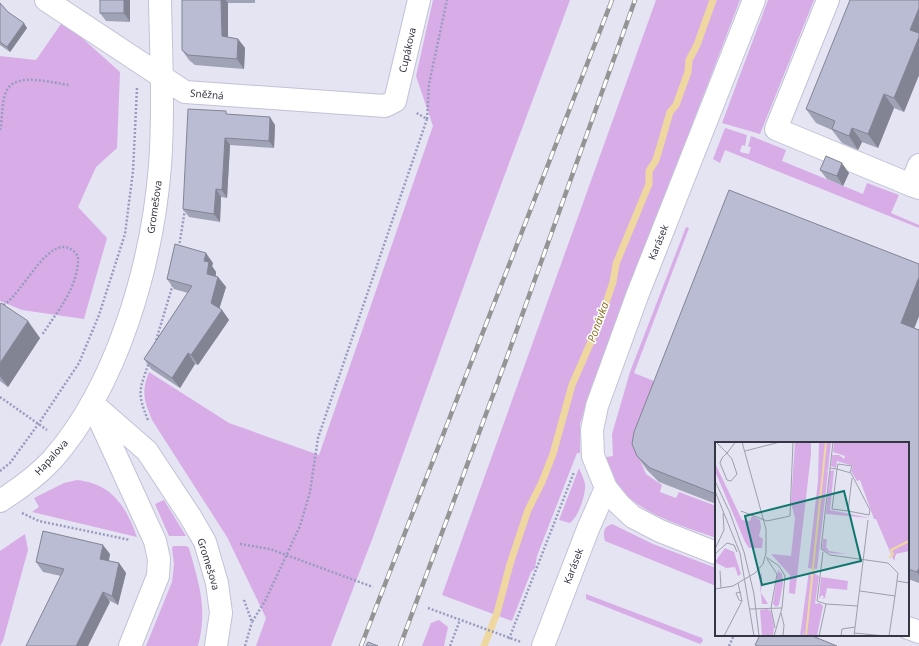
<svg xmlns="http://www.w3.org/2000/svg" width="919" height="646" font-family="'Noto Sans',sans-serif">
<rect width="100%" height="100%" fill="#e4e4f2"/>
<g fill="#d8ade7">
<path d="M 433,0 L 570,0 L 483,233 L 373,537 L 331,646 L 256,646 L 266,618 L 227,537 L 152,420 C 144,400 141,393 149,372 L 229,423 L 319,455 L 433,126 L 416,76 Z"/>
<path d="M 656,0 L 740,0 L 591,388 L 580,424 L 580,453 L 577,453 L 537,556 L 535,568 L 531,572 L 512,621 L 442,595 Z"/>
<path d="M 768,0 L 814,0 L 760,134 L 722,123 Z"/>
<path d="M 63,21 L 120,72 L 117,148 L 96,167 L 78,207 L 107,238 L 84,319 L 22,310 L 0,301 L 0,56 L 36,60 Z"/>
<path d="M 725,128 L 747,135 L 745,146 L 742,145 L 740,152 L 749,154 L 751,147 L 748,147 L 751,136 L 786,150 L 782,161 L 863,194 L 867,183 L 899,195 L 891,213 L 919,225 L 919,228 L 725,150 L 720,163 L 713,159 Z"/>
<path d="M 686,227 L 689,228 L 634,373 L 664,385 L 639,458 L 646,474 L 662,485 L 660,492 L 676,498 L 679,492 L 716,506 L 716,538 C 684,526 643,516 620,488 C 613,479 610,468 606,457 L 613,456 L 612,434 L 630,372 Z"/>
<path d="M 579,468 C 581,473 584,479 585,484 C 586,494 579,516 570,523 L 559,520 Z"/>
<path d="M 77,480 C 112,484 126,506 137,537 L 32,512 L 39,507 L 34,498 L 64,483 Z"/>
<path d="M 164,500 L 186,536 L 169,536 L 155,504 Z"/>
<path d="M 612,524 L 653,544 L 716,568 L 716,586 L 605,541 C 603,533 603,527 612,524 Z"/>
<path d="M 25,534 L 28,550 L 3,641 L 0,646 L 0,551 Z"/>
<path d="M 173,546 L 186,546 L 189,548 C 199,584 208,609 198,646 L 146,646 L 172,582 L 174,564 L 172,548 Z"/>
<path d="M 586,594 L 702,638 L 703,641 L 700,644 L 586,599 Z"/>
<path d="M 439,620 L 448,627 L 444,646 L 422,646 L 431,623 Z"/>
</g>
<g fill="none" stroke-linecap="round" stroke-linejoin="round">
<path stroke="#efd8a0" stroke-width="7" d="M 484,646 L 497,613 L 510,564 L 528,510 L 542,482 L 553,454 L 572,385 L 600,321 L 613,282 L 616,264 L 649,184 L 649,171 L 656,160 L 670,112 L 676,105 L 688,72 L 689,60 L 697,45 L 713,0"/>
<defs>
<g id="minor">
<path d="M 46,0 L 185,92 L 385,106 L 395,101 L 419,0"/>
<path d="M 828,0 L 776,129 L 911,185"/>
<path d="M 919,165 L 911,185 L 919,188"/>
<path d="M 92,403 L 147,451 L 190,516 L 205,542 L 217,583 L 221,613 L 216,646"/>
<path d="M 95,410 L 155,541 L 159,559 L 158,576 L 130,646"/>
<path d="M 0,501 C 19,489 37,476 52,460 C 118,385 152,264 160,166 C 164,111 161,55 160,0"/>
<path d="M 716,553 L 660,531 L 633,517 L 619,504 L 606,488 L 593,456 L 592,430 L 597,406 L 637,296 L 754,0"/>
<path d="M 908,628 L 919,632"/>
<path d="M 543,646 L 588,529 L 606,488"/>
</g>
</defs>
<use href="#minor" stroke="#c1c2d8" stroke-width="24"/>
<g stroke="#989bbf" stroke-width="2.5" stroke-dasharray="2 2" stroke-linecap="butt">
<path d="M 427,119 L 429,84 L 447,0"/>
<path d="M 0,130 C 3,118 1,101 7,90 C 16,72 53,83 69,85"/>
<path d="M 179,247 L 185,209"/>
<path d="M 0,307 C 23,298 52,221 78,256 C 79,287 58,310 42,335"/>
<path d="M 155,344 L 173,284"/>
<path d="M 0,397 L 47,430"/>
<path d="M 148,420 C 136,391 140,390 149,362"/>
<path d="M 0,471 L 10,463 L 39,423 L 79,363 L 99,315 L 125,234 L 133,171 L 137,88"/>
<path d="M 22,513 L 39,521 L 130,540"/>
<path d="M 240,544 L 270,549 L 373,587"/>
<path d="M 244,600 L 252,622 L 265,601 L 300,526 L 310,492 L 318,438 L 427,119 L 415,112"/>
<path d="M 428,608 L 521,642"/>
<path d="M 509,639 L 574,472"/>
<path d="M 245,646 L 252,622"/>
<path d="M 450,646 L 460,620"/>
<path d="M 729,646 L 734,635"/>
</g>
<use href="#minor" stroke="#fff" stroke-width="22"/>
<defs>
<g id="rail">
<path d="M 361,646 L 612,0"/>
<path d="M 400,646 L 506,360 L 635,0"/>
</g>
</defs>
<use href="#rail" stroke="#949494" stroke-width="4.5"/>
<use href="#rail" stroke="#fff" stroke-width="3" stroke-dasharray="9" stroke-linecap="butt"/>
</g>
<g fill="#a0a2b5">
<path d="M 130,0 L 130,22 L 106,21 L 100,13 Z"/>
<path d="M 182,0 L 255,0 L 255,3 L 228,3 L 228,37 L 238,39 L 245,48 L 244,69 L 195,65 L 189,60 L 182,50 Z"/>
<path d="M 919,0 L 919,75 L 904,112 L 894,108 L 878,148 L 862,142 L 858,150 L 842,143 L 832,130 L 816,123 L 806,109 Z"/>
<path d="M 0,3 L 8,12 L 27,28 L 10,52 L 0,45 Z"/>
<path d="M 229,114 L 275,125 L 274,148 L 230,145 L 227,198 L 221,197 L 220,222 L 189,217 L 183,209 Z"/>
<path d="M 820,170 L 849,173 L 843,186 L 827,179 Z"/>
<path d="M 213,263 L 212,266 L 216,272 L 216,276 L 218,277 L 226,287 L 219,309 L 222,310 L 229,320 L 198,365 L 195,364 L 180,388 L 151,369 L 144,359 L 188,293 L 174,289 L 167,279 Z"/>
<path d="M 919,264 L 919,316 L 914,328 L 919,330 L 919,583 L 908,579 L 908,443 L 716,443 L 716,504 L 659,482 L 647,470 L 637,456 Z"/>
<path d="M 0,305 L 40,338 L 8,387 L 0,381 Z"/>
<path d="M 110,554 L 109,561 L 119,563 L 126,573 L 118,605 L 61,576 L 43,572 L 36,562 Z"/>
</g>
<g fill="#828494">
<path d="M 124,0 L 130,0 L 130,22 L 124,13 Z"/>
<path d="M 221,0 L 226,0 L 228,3 L 228,46 L 222,36 Z"/>
<path d="M 919,8 L 919,75 L 904,112 L 894,98 L 910,30 Z"/>
<path d="M 24,23 L 27,28 L 10,52 L 7,47 Z"/>
<path d="M 238,39 L 245,48 L 244,69 L 237,59 Z"/>
<path d="M 884,94 L 894,108 L 878,148 L 868,134 Z"/>
<path d="M 270,117 L 275,125 L 274,148 L 269,141 Z"/>
<path d="M 852,128 L 862,142 L 858,150 L 849,136 Z"/>
<path d="M 225,138 L 230,145 L 227,198 L 222,190 Z"/>
<path d="M 842,163 L 849,173 L 843,186 L 837,176 Z"/>
<path d="M 216,189 L 221,197 L 220,222 L 214,214 Z"/>
<path d="M 206,253 L 213,263 L 212,266 L 216,272 L 214,284 L 207,274 L 204,261 Z"/>
<path d="M 218,277 L 226,287 L 218,313 L 211,303 Z"/>
<path d="M 919,277 L 919,316 L 911,337 L 901,323 Z"/>
<path d="M 222,310 L 229,320 L 198,365 L 191,355 Z"/>
<path d="M 28,321 L 40,338 L 8,387 L 0,376 L 0,363 Z"/>
<path d="M 188,353 L 195,364 L 180,388 L 172,378 Z"/>
<path d="M 103,545 L 110,554 L 107,568 L 100,559 Z"/>
<path d="M 119,563 L 126,573 L 118,605 L 112,596 Z"/>
<path d="M 919,568 L 919,575 L 917,572 Z"/>
<path d="M 103,592 L 110,602 L 88,646 L 76,646 Z"/>
</g>
<g fill="#babcd3" stroke="#828494">
<rect x="100" y="0" width="24" height="13"/>
<path d="M 182,0 L 221,0 L 222,36 L 238,39 L 237,59 L 188,55 L 182,50 Z"/>
<path d="M 850,0 L 919,0 L 919,8 L 910,30 L 919,33 L 919,37 L 894,98 L 884,94 L 868,134 L 852,128 L 849,136 L 832,129 L 835,121 L 806,109 Z"/>
<path d="M 0,3 L 8,12 L 24,23 L 7,47 L 0,42 Z"/>
<path d="M 188,109 L 226,111 L 226,114 L 270,117 L 269,141 L 225,138 L 222,190 L 216,189 L 214,214 L 183,209 Z"/>
<path d="M 826,156 L 842,163 L 837,176 L 820,170 Z"/>
<path d="M 729,190 L 919,264 L 919,277 L 901,323 L 919,330 L 919,568 L 917,572 L 908,569 L 908,443 L 716,443 L 716,494 L 650,468 L 637,456 L 632,444 L 634,432 Z"/>
<path d="M 175,244 L 206,253 L 204,261 L 209,262 L 207,274 L 218,277 L 211,303 L 222,310 L 191,355 L 188,353 L 172,378 L 144,359 L 192,286 L 167,279 Z"/>
<path d="M 1,303 L 28,321 L 0,363 L 0,305 Z"/>
<path d="M 43,531 L 103,545 L 100,559 L 119,563 L 112,596 L 103,592 L 76,646 L 26,646 L 64,569 L 36,562 Z"/>
<path d="M 760,635 L 810,635 L 837,646 L 758,646 L 755,645 Z"/>
<path d="M 368,642 L 378,646 L 366,646 Z"/>
</g>
<g text-anchor="middle" stroke-width="3" stroke-linejoin="round" paint-order="stroke">
<g font-size="10" fill="#343644" stroke="#fff">
<text transform="translate(407 50) rotate(-77)" y="4">Cupákova</text>
<text transform="translate(207 94) rotate(5)" y="4">Sněžná</text>
<text transform="translate(154 207) rotate(-82)" y="4">Gromešova</text>
<text transform="translate(658 242) rotate(-68)" y="4">Karásek</text>
<text transform="translate(51 457) rotate(-48)" y="4">Hapalova</text>
<text transform="translate(209 564) rotate(73)" y="4">Gromešova</text>
<text transform="translate(573 566) rotate(-69)" y="4">Karásek</text>
</g>
<g font-size="11" font-style="italic" fill="#8f7229" stroke="#fff">
<text transform="translate(598 322) rotate(-70)" y="4">Ponávka</text>
</g>
</g>
<g transform="translate(715 442)">
<rect width="194" height="194" fill="#e4e4f2"/>
<path d="M 80,0 L 96,0 L 96,12 L 80,152 L 74,151 L 75,133 L 56,112 L 76,114 L 80,76 L 76,61 ZM 104,0 L 116,0 L 113,29 L 110,28 L 113,30 L 102,127 L 93,126 L 103,39 ZM 119,0 L 194,0 L 194,109 L 181,112 L 179,119 L 161,77 L 159,77 L 145,38 L 142,39 L 136,29 L 138,24 L 122,19 L 121,26 L 116,24 L 117,13 L 124,13 L 129,17 L 130,14 L 118,10 ZM 0,21 L 27,78 L 35,79 L 37,74 L 45,78 L 46,86 L 44,94 L 48,97 L 47,106 L 34,106 L 30,100 L 0,29 ZM 119,28 L 115,68 L 155,76 L 111,72 L 115,29 ZM 108,97 L 112,97 L 111,105 L 114,109 L 132,112 L 114,111 L 107,107 ZM 10,106 L 19,110 L 26,132 L 23,134 L 20,125 L 11,126 L 0,120 ZM 63,128 L 67,132 L 68,141 L 64,163 L 61,165 L 58,162 ZM 94,129 L 95,134 L 97,130 L 104,134 L 100,162 L 105,161 L 108,164 L 102,194 L 88,194 L 89,188 L 87,194 L 85,194 ZM 47,131 L 46,151 L 53,162 L 47,162 L 44,134 ZM 106,135 L 133,139 L 132,148 L 112,146 L 110,156 L 107,157 L 109,155 L 107,153 L 104,157 ZM 52,167 L 56,169 L 59,185 L 58,194 L 47,194 L 45,168 Z" fill="#d8ade7"/>
<path fill="none" stroke="#efd8a0" stroke-width="2" d="M 174,116 L 178,112 L 176,108 L 194,99M 91,194 L 111,0"/>
<path fill="none" stroke="#9e9eac" stroke-width="1" d="M 1,0 L 12,11 L 17,17 L 22,32 L 16,39 L 12,38 L 5,21 L 7,16 L 12,11 L 19,2 L 20,0M 118,0 L 106,107 L 115,113 L 173,121 L 183,131 L 180,154 L 145,149M 30,9 L 65,0M 115,26 L 122,27 L 123,22 L 137,24 L 135,30M 0,39 L 15,71 L 29,110 L 39,152 L 44,194M 0,49 L 25,111 L 39,194M 26,69 L 52,79 L 75,74 L 78,0M 133,69 L 117,67 L 122,27 L 136,31 L 155,68 L 154,73 L 133,69 L 137,36M 0,107 L 9,88 L 8,71M 108,110 L 102,159 L 111,162M 0,112 L 12,101 L 19,103 L 22,110M 52,117 L 62,132 L 56,166M 5,129 L 6,146M 182,139 L 194,141M 0,147 L 18,144 L 40,131 L 48,122 L 51,111 L 51,87 L 27,0M 26,150 L 21,151 L 24,158 L 27,159M 56,166 L 60,186M 35,167 L 67,166 L 70,134 L 64,124 L 51,115M 66,171 L 69,183 L 68,194M 139,191 L 170,194M 9,194 L 27,159 L 23,141M 59,194 L 67,166M 104,194 L 111,162 L 143,164M 126,194 L 127,187 L 140,185M 139,194 L 153,78M 174,194 L 180,154"/>
<path fill="#0f766e" fill-opacity="0.15" stroke="#0f766e" stroke-width="2" d="M 129,49 L 146,119 L 47,143 L 30,74 Z"/>
<rect width="194" height="194" fill="none" stroke="#343644" stroke-width="2"/>
</g>
</svg>
